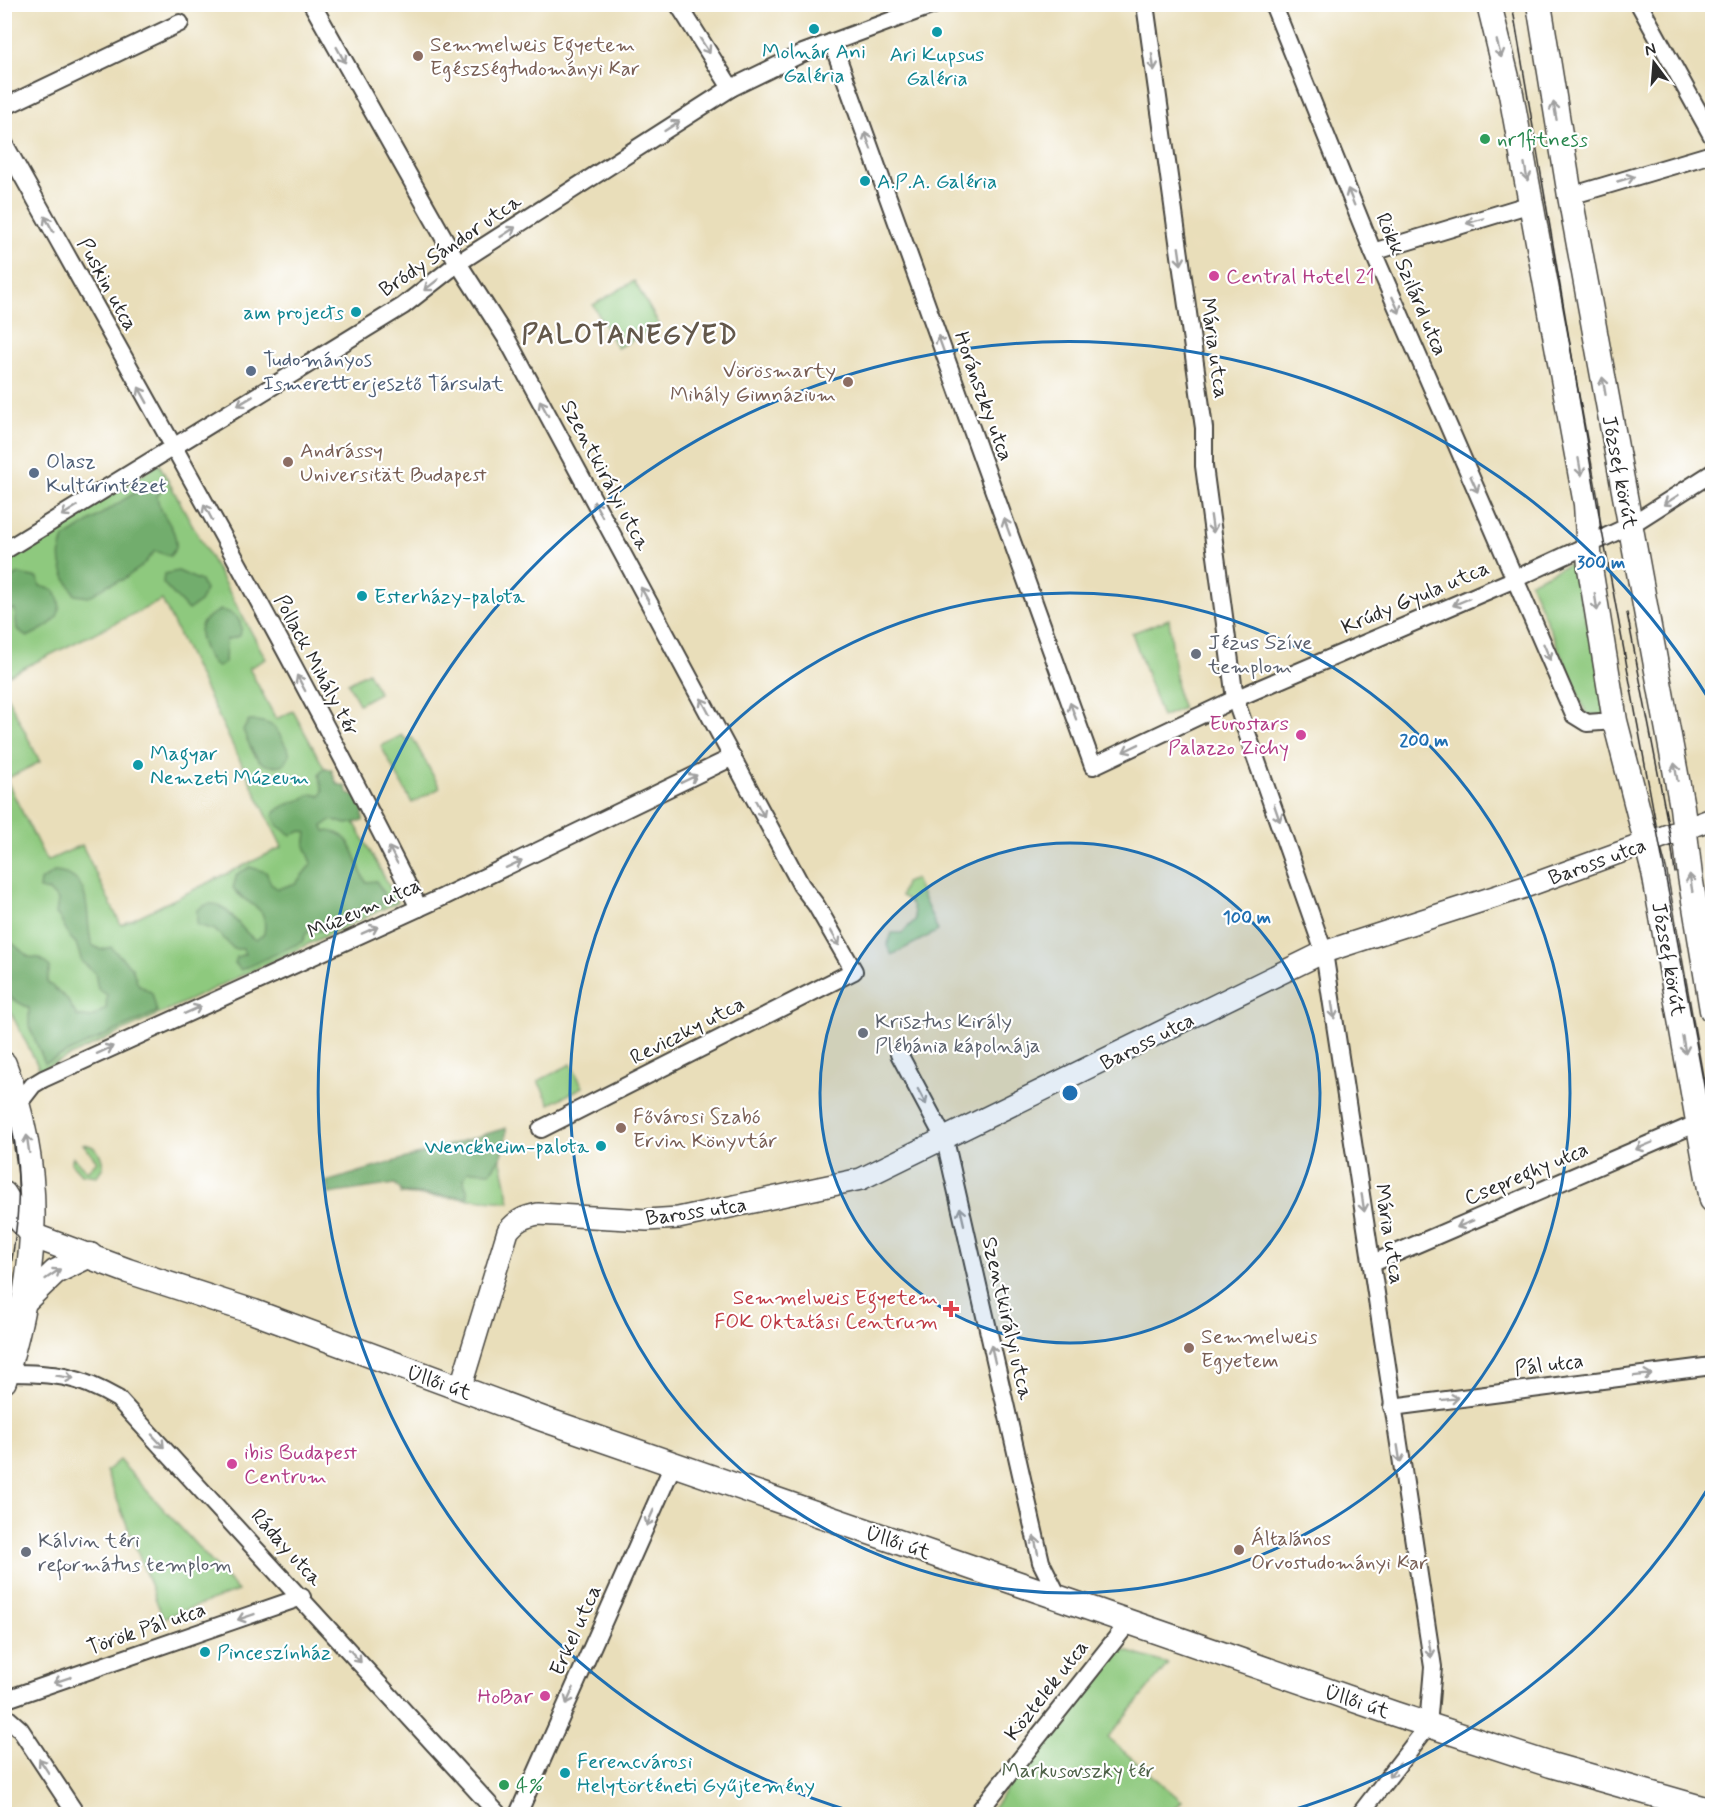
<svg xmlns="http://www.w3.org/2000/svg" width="1717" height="1819" font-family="Mynerve,sans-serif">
<rect width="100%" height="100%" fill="#fff"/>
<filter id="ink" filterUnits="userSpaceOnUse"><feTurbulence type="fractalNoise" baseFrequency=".0167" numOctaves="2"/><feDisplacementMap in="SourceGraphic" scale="12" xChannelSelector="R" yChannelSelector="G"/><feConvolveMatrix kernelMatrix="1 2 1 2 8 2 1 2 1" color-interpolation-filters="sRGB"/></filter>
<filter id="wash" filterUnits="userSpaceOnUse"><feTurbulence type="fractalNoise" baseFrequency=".008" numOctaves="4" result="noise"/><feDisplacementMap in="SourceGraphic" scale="24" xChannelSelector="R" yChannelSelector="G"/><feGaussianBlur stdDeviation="1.35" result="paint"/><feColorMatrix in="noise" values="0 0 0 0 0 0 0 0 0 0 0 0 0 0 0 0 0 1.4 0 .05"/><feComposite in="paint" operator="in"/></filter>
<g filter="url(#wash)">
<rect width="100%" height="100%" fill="#e9deba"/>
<g fill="#8ec97e" stroke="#5c7a54" stroke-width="1.5">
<path d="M 634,281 L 660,326 L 617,348 L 593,305 Z"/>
<path d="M 159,464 L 266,659 L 249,668 L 276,719 L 293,711 L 398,902 L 40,1070 L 5,1001 L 4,690 L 40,762 L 6,779 L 45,858 L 47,861 L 82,845 L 121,925 L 282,847 L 162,600 L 5,677 L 5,561 Z"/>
<path d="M 1571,563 L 1612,716 L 1587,715 L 1530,582 Z"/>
<path d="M 1169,619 L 1178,696 L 1183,708 L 1162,717 L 1132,633 Z"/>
<path d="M 368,672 L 379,693 L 359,704 L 348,683 Z"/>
<path d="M 402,735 L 406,740 L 412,737 L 440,788 L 412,803 L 381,746 Z"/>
<path d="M 915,879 L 938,931 L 892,955 L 887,946 L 892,933 L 902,933 L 915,920 C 914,908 912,901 901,896 L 905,883 Z"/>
<path d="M 571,1064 L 583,1087 L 550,1104 L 538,1081 Z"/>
<path d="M 83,1144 C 96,1145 102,1154 103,1167 L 97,1176 L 81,1174 L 71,1163 L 73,1157 L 87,1171 L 97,1161 Z"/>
<path d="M 500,1157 L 510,1202 L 401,1194 L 401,1190 Z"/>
<path d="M 119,1460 L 238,1591 L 163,1618 L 106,1471 Z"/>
<path d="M 1116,1648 L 1168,1664 L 1108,1738 L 1182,1801 L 1171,1814 L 988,1814 Z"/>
</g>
<g fill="#72ad6d" stroke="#4e6c4c" stroke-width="1.5">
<path d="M 150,483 L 157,483 L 161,491 L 157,497 C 160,517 178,527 176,548 L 170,556 L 155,551 L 141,567 L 122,580 L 107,585 L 89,597 L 75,595 C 64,577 55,560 64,538 Z"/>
<path d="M 178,571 L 201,581 L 205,590 L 200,602 L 188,610 L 163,583 L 164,574 Z"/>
<path d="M 19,574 L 38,578 L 40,586 L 54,590 C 70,616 49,627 27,637 L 17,629 L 15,609 L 8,610 L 8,633 L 5,636 L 5,582 Z"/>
<path d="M 221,610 C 236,613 244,621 240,636 L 226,640 L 225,663 L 217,667 C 206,658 193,631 205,620 C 209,615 216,613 221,610 Z"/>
<path d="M 249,721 C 277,720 278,732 290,754 L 284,764 C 257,773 252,750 243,730 Z"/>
<path d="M 323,769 L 331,769 L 337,784 L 345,786 L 349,794 L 359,797 L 363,807 L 363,821 L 347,824 L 331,820 L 323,826 L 325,831 C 356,831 354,863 366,882 L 376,881 L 384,893 L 380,907 L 350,912 L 335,929 L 307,932 L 302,942 L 241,970 L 235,963 L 237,957 L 245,954 L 243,949 L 234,949 L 215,930 L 197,925 L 197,910 C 224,888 238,932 256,940 L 264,934 C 269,902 248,909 233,888 L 237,874 L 250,867 L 266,872 L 271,884 L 278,889 L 296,883 L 312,863 L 305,846 L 307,833 L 302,831 L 291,835 L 278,826 L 273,816 C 278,804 299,803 312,794 L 321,796 L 323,791 L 319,775 Z"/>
<path d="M 54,872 C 97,875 83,916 92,945 L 101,950 L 111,947 L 132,968 L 138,984 L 152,993 L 157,1012 L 45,1063 L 29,1026 L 29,1008 L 12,999 L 6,988 L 9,977 L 5,968 L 5,937 L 29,957 L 39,958 L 50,967 L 47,982 L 66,998 L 77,1016 L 91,1018 L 106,1008 L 107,995 L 98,989 L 95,973 L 82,962 L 76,943 C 65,936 66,923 56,914 L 58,900 L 49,891 L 39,889 L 40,881 Z"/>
<path d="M 506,1128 C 507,1147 502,1158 490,1172 L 469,1171 C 458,1182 469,1186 468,1197 L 403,1193 L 395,1184 L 329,1194 L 326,1182 Z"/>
</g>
</g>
<g filter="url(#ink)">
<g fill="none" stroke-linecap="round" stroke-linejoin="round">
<defs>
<g id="minor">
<path d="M 312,4 L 458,263 L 508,341 L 801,885 L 816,905 L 854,971 L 541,1129"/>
<path d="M 678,4 L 731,88"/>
<path d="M 1145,4 L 1204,428 L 1204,466 L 1235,699 L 1324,952 L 1433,1667 L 1428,1726 L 1360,1814"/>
<path d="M 1273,4 L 1373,252 L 1574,715 L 1587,723 L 1615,721"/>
<path d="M 1639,4 L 1712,136"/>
<path d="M 832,42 L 1093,766 L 1235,699 L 1515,579 L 1629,526 L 1712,473"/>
<path d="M 4,107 L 180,23"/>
<path d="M 4,143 C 145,396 290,649 419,908"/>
<path d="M 1570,196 L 1712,154"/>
<path d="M 1373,252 L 1531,204"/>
<path d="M 4,551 L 403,306 L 458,263 L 731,88 L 803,53 L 936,4"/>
<path d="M 899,1054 L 945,1140 L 1041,1562 L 1059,1598"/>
<path d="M 19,1103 L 33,1085 L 43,1079 L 443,897 L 733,757"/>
<path d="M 1373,1263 L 1698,1123"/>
<path d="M 7,1373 C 54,1373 77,1375 118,1399 L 498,1814"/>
<path d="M 1392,1407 L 1712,1366"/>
<path d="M 4,1700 L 302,1597"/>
<path d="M 4,1715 L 20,1729 L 76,1814"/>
<path d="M 518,1814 L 673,1465"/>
<path d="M 977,1814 L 1129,1622"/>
</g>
<path id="tertiary" d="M 460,1389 L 508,1231 C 517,1220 524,1217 538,1214 L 647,1220 L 678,1218 L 861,1179 L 1324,952 L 1525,887 L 1712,819"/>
<g id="secondary">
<path d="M 1489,4 L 1511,94 L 1586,504 L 1590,568 L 1615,721 L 1654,872 L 1712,1200"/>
<path d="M 1539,4 L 1570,196 L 1682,807 L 1690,876 L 1712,1010"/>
<path d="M 4,1064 C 46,1173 38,1270 4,1381"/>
<path d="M 4,1194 L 20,1220 L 34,1236 L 128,1271 L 254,1312 L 543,1419 L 1395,1714 L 1551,1765 L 1712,1811"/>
<path d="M 24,1302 L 55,1272 L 90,1255"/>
</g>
</defs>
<use href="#minor" stroke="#484640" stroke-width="20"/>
<use href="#tertiary" stroke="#484640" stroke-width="24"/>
<use href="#secondary" stroke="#484640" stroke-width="27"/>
<use href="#minor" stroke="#fff" stroke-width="16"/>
<use href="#tertiary" stroke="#fff" stroke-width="21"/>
<use href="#secondary" stroke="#fff" stroke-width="24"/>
<g stroke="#2b2b2b" stroke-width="1.5">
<path d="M 1512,4 L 1600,520 L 1712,1129"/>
<path d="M 1627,613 L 1670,835 L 1675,873"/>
<path d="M 4,1096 C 27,1171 19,1229 4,1303"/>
</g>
</g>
<defs><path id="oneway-shaft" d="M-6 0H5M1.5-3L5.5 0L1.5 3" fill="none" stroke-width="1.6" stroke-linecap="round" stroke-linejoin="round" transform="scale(1.5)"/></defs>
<g stroke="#a0a0a0">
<use href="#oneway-shaft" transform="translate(705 46) rotate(57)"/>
<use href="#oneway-shaft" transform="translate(1499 49) rotate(75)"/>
<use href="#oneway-shaft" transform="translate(341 55) rotate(61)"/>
<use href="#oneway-shaft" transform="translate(1153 62) rotate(82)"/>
<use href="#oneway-shaft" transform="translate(1555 111) rotate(-100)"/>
<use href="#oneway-shaft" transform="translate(672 126) rotate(-33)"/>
<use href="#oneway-shaft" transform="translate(868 141) rotate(-110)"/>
<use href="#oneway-shaft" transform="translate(1526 172) rotate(80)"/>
<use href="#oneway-shaft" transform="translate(1626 179) rotate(-16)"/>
<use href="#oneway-shaft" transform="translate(1351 197) rotate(-112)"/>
<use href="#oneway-shaft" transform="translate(1475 221) rotate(163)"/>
<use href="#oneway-shaft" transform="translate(49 224) rotate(-119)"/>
<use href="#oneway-shaft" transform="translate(508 232) rotate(-33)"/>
<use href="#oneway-shaft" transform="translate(1180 256) rotate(82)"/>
<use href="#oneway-shaft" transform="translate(431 285) rotate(142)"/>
<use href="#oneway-shaft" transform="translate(1396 305) rotate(66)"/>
<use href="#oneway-shaft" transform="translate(941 344) rotate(-110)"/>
<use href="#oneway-shaft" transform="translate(1604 386) rotate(-100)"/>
<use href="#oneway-shaft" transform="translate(143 395) rotate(-119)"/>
<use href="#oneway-shaft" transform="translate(245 401) rotate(149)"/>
<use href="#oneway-shaft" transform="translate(544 408) rotate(-118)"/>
<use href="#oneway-shaft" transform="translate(1580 467) rotate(80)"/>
<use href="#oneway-shaft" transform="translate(1474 484) rotate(66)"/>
<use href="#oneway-shaft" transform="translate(1671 500) rotate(147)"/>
<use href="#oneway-shaft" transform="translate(598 509) rotate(-118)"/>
<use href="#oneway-shaft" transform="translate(69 511) rotate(148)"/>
<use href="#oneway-shaft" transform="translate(208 512) rotate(-118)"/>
<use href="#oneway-shaft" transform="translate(1212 524) rotate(82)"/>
<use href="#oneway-shaft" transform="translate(1007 527) rotate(-110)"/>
<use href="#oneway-shaft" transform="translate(645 595) rotate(-119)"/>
<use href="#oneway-shaft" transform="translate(1461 602) rotate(157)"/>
<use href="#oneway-shaft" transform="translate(1596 602) rotate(81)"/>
<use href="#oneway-shaft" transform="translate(1547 652) rotate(67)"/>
<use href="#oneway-shaft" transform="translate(301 683) rotate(-118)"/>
<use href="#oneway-shaft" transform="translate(705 706) rotate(-118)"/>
<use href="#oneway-shaft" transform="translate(1073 711) rotate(-110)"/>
<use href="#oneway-shaft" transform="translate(1131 748) rotate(154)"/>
<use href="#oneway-shaft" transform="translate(1676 772) rotate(-100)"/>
<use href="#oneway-shaft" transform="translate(689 779) rotate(-26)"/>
<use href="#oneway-shaft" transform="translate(760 809) rotate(62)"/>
<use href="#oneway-shaft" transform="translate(1277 813) rotate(71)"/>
<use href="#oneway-shaft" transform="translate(393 855) rotate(-117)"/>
<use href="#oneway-shaft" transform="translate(514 864) rotate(-25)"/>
<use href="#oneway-shaft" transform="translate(1691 883) rotate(-99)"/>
<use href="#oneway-shaft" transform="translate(370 930) rotate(-24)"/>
<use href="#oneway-shaft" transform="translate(835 938) rotate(60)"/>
<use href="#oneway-shaft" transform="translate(193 1010) rotate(-24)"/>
<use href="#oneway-shaft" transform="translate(1333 1010) rotate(81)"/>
<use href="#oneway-shaft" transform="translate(1684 1045) rotate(80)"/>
<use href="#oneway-shaft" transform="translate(105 1050) rotate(-25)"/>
<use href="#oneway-shaft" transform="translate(922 1097) rotate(62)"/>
<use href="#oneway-shaft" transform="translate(28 1144) rotate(-98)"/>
<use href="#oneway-shaft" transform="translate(1644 1146) rotate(157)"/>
<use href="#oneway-shaft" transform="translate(1363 1203) rotate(81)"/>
<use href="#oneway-shaft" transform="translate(962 1216) rotate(-103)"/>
<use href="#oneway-shaft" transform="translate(1465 1224) rotate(157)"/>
<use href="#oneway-shaft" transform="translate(53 1274) rotate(-34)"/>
<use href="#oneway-shaft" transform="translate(993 1354) rotate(-103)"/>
<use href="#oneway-shaft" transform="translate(1643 1375) rotate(-7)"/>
<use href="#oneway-shaft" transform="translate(65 1377) rotate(9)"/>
<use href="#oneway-shaft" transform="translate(1450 1399) rotate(-7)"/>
<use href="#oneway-shaft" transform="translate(158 1441) rotate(47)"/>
<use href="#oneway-shaft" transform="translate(1399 1454) rotate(81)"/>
<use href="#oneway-shaft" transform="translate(650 1518) rotate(114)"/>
<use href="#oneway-shaft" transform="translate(1036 1545) rotate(-103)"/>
<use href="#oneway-shaft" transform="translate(246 1617) rotate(161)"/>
<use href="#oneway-shaft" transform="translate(1430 1649) rotate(81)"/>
<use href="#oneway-shaft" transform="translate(355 1656) rotate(48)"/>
<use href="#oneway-shaft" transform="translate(62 1680) rotate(161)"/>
<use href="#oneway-shaft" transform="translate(570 1696) rotate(114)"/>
<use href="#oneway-shaft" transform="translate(44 1766) rotate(-123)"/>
<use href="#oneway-shaft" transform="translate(1394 1770) rotate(128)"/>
</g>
</g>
<circle cx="1070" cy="1093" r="250" fill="#1f6fb2" fill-opacity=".12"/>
<g fill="none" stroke="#1f6fb2" stroke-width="3">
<circle cx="1070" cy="1093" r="250"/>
<circle cx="1070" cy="1093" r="500"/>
<path d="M1710 1485A751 751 0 0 1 1283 1813M857 1813A751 751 0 1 1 1710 701"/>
</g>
<g fill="#0f9aa8" stroke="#fff" stroke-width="2">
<circle cx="814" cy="29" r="6"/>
<circle cx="937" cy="32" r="6"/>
<circle cx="865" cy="181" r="6"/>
<circle cx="356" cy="312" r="6"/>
<circle cx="362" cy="596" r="6"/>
<circle cx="138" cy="765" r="6"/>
<circle cx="601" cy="1146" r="6"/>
<circle cx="205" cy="1652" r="6"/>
<circle cx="565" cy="1773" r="6"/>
</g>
<g fill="#8d6e63" stroke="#fff" stroke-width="2">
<circle cx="418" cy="56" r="6"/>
<circle cx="848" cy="382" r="6"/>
<circle cx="288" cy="462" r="6"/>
<circle cx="621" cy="1128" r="6"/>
<circle cx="1189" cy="1348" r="6"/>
<circle cx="1239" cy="1550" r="6"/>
</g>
<g fill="#2e9e5b" stroke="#fff" stroke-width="2">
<circle cx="1485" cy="139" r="6"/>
<circle cx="504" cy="1785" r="6"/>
</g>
<g fill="#d1479c" stroke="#fff" stroke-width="2">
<circle cx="1214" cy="276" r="6"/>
<circle cx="1301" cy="735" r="6"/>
<circle cx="232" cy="1464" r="6"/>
<circle cx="545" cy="1696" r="6"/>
</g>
<g fill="#5c6f8a" stroke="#fff" stroke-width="2">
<circle cx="251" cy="371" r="6"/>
<circle cx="34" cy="473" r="6"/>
</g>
<g fill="#6b7280" stroke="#fff" stroke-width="2">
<circle cx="1196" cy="654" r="6"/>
<circle cx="863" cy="1033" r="6"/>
<circle cx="26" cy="1552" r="6"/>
</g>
<path fill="#e0444e" stroke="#fff" stroke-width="2" d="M948 1300h6v6h6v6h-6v6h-6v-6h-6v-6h6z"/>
<g text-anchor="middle" stroke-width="4.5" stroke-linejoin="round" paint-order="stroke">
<g font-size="21" fill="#785e54" stroke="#fff" text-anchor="start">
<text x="430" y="51">Semmelweis Egyetem<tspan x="430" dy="24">Egészségtudományi Kar</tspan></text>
<text x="836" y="377" text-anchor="end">Vörösmarty<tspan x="836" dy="24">Mihály Gimnázium</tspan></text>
<text x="300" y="457">Andrássy<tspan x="300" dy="24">Universität Budapest</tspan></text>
<text x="633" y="1123">Fővárosi Szabó<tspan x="633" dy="24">Ervin Könyvtár</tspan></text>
<text x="1201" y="1343">Semmelweis<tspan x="1201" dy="24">Egyetem</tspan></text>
<text x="1251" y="1545">Általános<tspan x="1251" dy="24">Orvostudományi Kar</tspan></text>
</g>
<g font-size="21" fill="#0d838f" stroke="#fff" text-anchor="start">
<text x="814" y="58" text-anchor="middle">Molnár Ani<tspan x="814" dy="24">Galéria</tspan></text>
<text x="937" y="61" text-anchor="middle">Ari Kupsus<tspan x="937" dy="24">Galéria</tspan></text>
<text x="877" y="188">A.P.A. Galéria</text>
<text x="344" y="319" text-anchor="end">am projects</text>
<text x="374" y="603">Esterházy-palota</text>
<text x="150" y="760">Magyar<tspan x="150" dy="24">Nemzeti Múzeum</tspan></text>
<text x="589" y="1153" text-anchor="end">Wenckheim-palota</text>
<text x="217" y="1659">Pinceszínház</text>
<text x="577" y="1768">Ferencvárosi<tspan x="577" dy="24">Helytörténeti Gyűjtemény</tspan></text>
</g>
<g font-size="21" fill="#27864d" stroke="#fff" text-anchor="start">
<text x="1497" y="146">nr1fitness</text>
<text x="516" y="1792">4%</text>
</g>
<g font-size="21" fill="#2b2b2b" stroke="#fff">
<text transform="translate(450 245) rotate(-34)" y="7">Bródy Sándor utca</text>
<text transform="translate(108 284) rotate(61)" y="7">Puskin utca</text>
<text transform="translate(1412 284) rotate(67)" y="7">Rökk Szilárd utca</text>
<text transform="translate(1215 348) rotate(82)" y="7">Mária utca</text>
<text transform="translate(984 396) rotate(70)" y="7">Horánszky utca</text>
<text transform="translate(1620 472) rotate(79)" y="7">József körút</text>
<text transform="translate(606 475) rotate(62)" y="7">Szentkirályi utca</text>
<text transform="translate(1415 597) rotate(-23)" y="7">Krúdy Gyula utca</text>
<text transform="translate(317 665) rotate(62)" y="7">Pollack Mihály tér</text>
<text transform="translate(1597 861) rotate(-20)" y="7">Baross utca</text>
<text transform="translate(364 908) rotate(-24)" y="7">Múzeum utca</text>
<text transform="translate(1669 959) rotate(80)" y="7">József körút</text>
<text transform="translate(687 1030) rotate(-27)" y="7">Reviczky utca</text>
<text transform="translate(1147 1041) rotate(-27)" y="7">Baross utca</text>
<text transform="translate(1526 1173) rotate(-23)" y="7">Csepreghy utca</text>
<text transform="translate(696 1211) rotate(-8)" y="7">Baross utca</text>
<text transform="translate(1390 1234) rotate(81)" y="7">Mária utca</text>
<text transform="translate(1008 1318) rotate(77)" y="7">Szentkirályi utca</text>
<text transform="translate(1549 1364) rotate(-7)" y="7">Pál utca</text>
<text transform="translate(439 1382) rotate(20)" y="7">Üllői út</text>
<text transform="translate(898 1542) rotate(19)" y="7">Üllői út</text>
<text transform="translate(287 1547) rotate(48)" y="7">Ráday utca</text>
<text transform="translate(146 1628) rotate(-19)" y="7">Török Pál utca</text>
<text transform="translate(575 1630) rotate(-66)" y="7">Erkel utca</text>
<text transform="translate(1046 1690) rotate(-52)" y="7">Köztelek utca</text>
<text transform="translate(1357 1701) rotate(19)" y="7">Üllői út</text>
</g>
<g font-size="21" fill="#b23c85" stroke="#fff" text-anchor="start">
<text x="1226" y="283">Central Hotel 21</text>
<text x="1289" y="730" text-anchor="end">Eurostars<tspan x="1289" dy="24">Palazzo Zichy</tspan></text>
<text x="244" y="1459">ibis Budapest<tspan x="244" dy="24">Centrum</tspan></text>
<text x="533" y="1703" text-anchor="end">HoBar</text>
</g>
<g font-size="21" fill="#4e5e75" stroke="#fff" text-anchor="start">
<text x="263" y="366">Tudományos<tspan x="263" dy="24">Ismeretterjesztő Társulat</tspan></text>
<text x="46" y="468">Olasz<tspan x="46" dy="24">Kultúrintézet</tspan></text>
</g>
<g font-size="21" fill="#5b616d" stroke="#fff" text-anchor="start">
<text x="1208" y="649">Jézus Szíve<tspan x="1208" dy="24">templom</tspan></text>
<text x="875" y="1028">Krisztus Király<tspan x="875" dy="24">Plébánia kápolnája</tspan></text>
<text x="38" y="1547">Kálvin téri<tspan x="38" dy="24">református templom</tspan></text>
</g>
<g font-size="21" fill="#be3a42" stroke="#fff" text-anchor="end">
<text x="938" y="1304">Semmelweis Egyetem<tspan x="938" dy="24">FOK Oktatási Centrum</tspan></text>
</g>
<g font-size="21" fill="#4e6248" stroke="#fff">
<text x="1078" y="1777">Markusovszky tér</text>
</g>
<g font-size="27" font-weight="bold" letter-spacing="1.5" fill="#63584b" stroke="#fff">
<text x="630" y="343">PALOTANEGYED</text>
</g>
</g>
<circle cx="1070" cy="1093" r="9" fill="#1f6fb2" stroke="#fff" stroke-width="3"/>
<g font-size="18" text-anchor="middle" font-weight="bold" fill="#1f6fb2" stroke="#fff" stroke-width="4.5" stroke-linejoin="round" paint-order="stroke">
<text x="1601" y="568">300 m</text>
<text x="1424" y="746">200 m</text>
<text x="1247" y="923">100 m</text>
</g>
<rect width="1717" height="1819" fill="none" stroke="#fff" stroke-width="24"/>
<g transform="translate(1654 63) rotate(344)" stroke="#ffffff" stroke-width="4.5" paint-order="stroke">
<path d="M0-4.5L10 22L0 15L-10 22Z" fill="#2b2b2b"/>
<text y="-9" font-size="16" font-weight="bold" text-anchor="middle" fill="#2b2b2b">N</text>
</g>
</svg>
